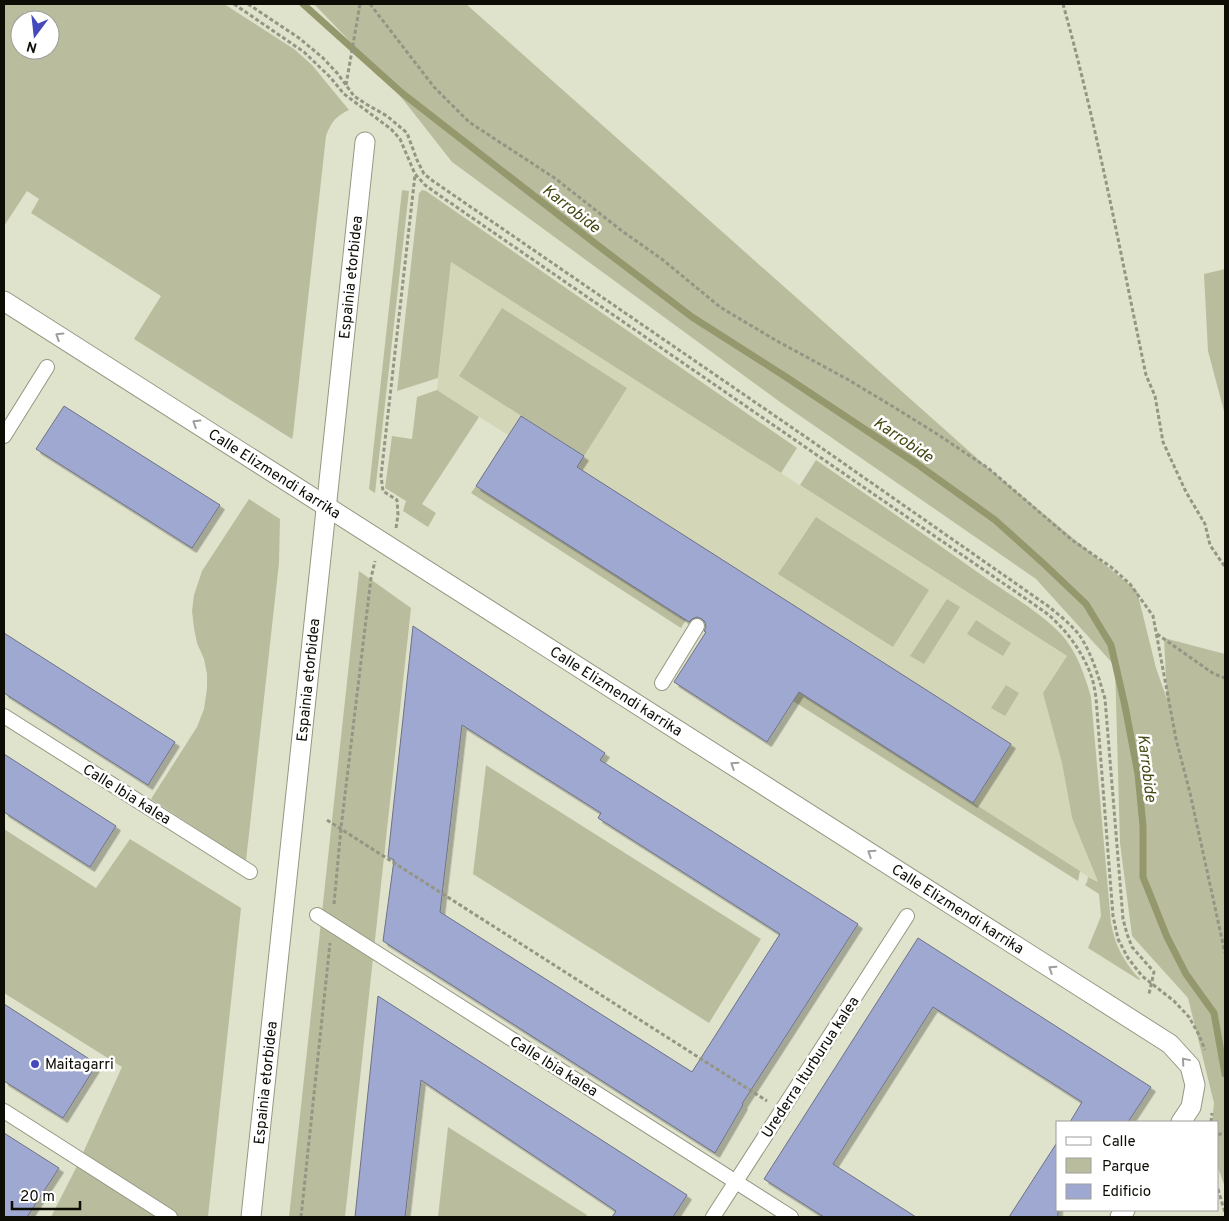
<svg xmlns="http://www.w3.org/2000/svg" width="1229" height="1221" font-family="Overpass,sans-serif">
<defs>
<filter id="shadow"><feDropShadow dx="4.5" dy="4.5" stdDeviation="0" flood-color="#0004"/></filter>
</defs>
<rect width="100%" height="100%" fill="#e0e3cc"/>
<path fill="#d4d6b8" d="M 451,262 L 1067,656 L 1062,763 L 1072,818 L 1098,883 L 799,692 L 767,742 L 674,682 L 705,632 L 476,486 L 508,435 L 437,390 Z"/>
<g fill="#babd9d" fill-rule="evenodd">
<path d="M 4,4 L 224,4 L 294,49 L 312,65 L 349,110 C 336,116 331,122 326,136 L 293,435 L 292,439 L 134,339 L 161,296 L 31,213 L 39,199 L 27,191 L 4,226 ZM 20,20 L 50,20 L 50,50 L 20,50 Z"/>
<path d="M 314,4 L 466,4 L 988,468 L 1137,591 L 1156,668 L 1167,699 L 1164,638 L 1225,654 L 1225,1187 L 1218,1168 L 1218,1122 L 1212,1122 L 1214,1103 L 1188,998 L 1132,936 L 1120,843 L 1115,666 L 1036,579 L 780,402 L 452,162 L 390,83 Z"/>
<path d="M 402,190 L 409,191 L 375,493 L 369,489 Z"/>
<path d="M 422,190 L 426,191 L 797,448 L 781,473 L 451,262 L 438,378 L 397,391 L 419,193 Z"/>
<path d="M 1225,269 L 1225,415 L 1208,351 L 1204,274 Z"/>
<path d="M 502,308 L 627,388 L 584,456 L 459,376 Z"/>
<path d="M 437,390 L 479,417 L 422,504 L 436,513 L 428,527 L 403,511 L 406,501 L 385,488 L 392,436 L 412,439 L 417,397 Z"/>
<path d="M 816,460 C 872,498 928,537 983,576 C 1010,595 1039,611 1062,635 C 1077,652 1085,676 1091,697 L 1111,923 C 1115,945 1124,963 1140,979 L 1139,980 L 1088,948 L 1101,916 L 1099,894 L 1085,885 L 1087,882 L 1088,877 L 1098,882 L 1072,818 L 1062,763 L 1043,693 L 1067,656 L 800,485 Z"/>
<path d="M 476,486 L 686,620 L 681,628 L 471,493 Z"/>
<path d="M 249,499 L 280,519 L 279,563 L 246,861 L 151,799 L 197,727 L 204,709 L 207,688 L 207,674 L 204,659 L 197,643 L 194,628 L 192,611 L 194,595 L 202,571 Z"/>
<path d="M 816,517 L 929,590 L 893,647 L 778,574 Z"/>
<path d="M 359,571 L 411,608 L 345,1217 L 289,1217 Z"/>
<path d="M 947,599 L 960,607 L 924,664 L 910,656 Z"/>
<path d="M 976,620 L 1011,643 L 1003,656 L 967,634 Z"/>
<path d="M 1006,685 L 1019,693 L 1005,716 L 991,708 Z"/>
<path d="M 799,692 L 1080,871 L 1078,881 L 793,701 Z"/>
<path d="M 486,765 L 761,939 L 709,1023 L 473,874 Z"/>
<path d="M 4,829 L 96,888 L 130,839 L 241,908 L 208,1217 L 51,1217 L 77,1166 L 122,1067 L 4,993 Z"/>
<path d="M 448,1127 L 587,1215 L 586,1217 L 438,1217 Z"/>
</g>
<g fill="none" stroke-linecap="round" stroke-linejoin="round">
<path stroke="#95986c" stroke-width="7" d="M 303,4 L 402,93 L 596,244 L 692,317 L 786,377 L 917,464 L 995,520 L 1044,564 L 1086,604 L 1111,645 L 1125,706 L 1138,774 L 1143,826 L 1143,877 L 1167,937 L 1186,974 L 1214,1013 L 1225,1074"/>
</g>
<g fill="#9fa8d1" stroke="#6d7285" fill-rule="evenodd" filter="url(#shadow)">
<path d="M 64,406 L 220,505 L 192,548 L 36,449 Z"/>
<path d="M 521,416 L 584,456 L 577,467 L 1011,744 L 973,803 L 799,692 L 767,742 L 674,682 L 706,632 L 704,631 L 706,627 L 705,622 L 702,619 L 697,617 L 692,619 L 689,622 L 686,620 L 476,486 Z"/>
<path d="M 413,626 L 605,753 L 600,760 L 858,924 L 742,1104 L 743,1105 L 715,1153 L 383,941 L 394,860 L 388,857 ZM 462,725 L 601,813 L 598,818 L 780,934 L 692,1072 L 440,912 Z"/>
<path d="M 4,633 L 175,742 L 148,785 L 4,693 Z"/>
<path d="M 4,754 L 116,826 L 90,867 L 4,812 Z"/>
<path d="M 918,938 L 1151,1087 L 1128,1122 L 1070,1122 L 1082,1102 L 933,1007 L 833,1164 L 916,1217 L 824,1217 L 764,1179 Z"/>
<path d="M 378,996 L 687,1195 L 673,1217 L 612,1217 L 616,1211 L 421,1080 L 405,1217 L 355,1217 Z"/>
<path d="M 4,1004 L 97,1064 L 63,1118 L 4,1081 Z"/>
<path d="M 4,1133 L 59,1168 L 27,1217 L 4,1217 Z"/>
<path d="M 1058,1141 L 1058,1217 L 1009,1217 Z"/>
</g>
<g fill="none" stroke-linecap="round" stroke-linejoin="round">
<defs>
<g id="pedestrian">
<path d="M 4,436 L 47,367"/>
<path d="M 662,683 L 697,626"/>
<path d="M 4,716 L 250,872"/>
<path d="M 317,915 L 791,1217"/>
<path d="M 4,1111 L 170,1217"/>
<path d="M 713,1217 L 907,916"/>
</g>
<g id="minor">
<path id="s1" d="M 4,301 L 1170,1044 L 1190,1066 L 1195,1085 L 1191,1107 L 1181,1122"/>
<path id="s2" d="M 251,1217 L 365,142"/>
<path d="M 1120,1217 L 1125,1210"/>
</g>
</defs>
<use href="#pedestrian" stroke="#959782" stroke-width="16"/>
<use href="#minor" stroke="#959782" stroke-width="21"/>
<g stroke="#949684" stroke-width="3" stroke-dasharray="4 2.5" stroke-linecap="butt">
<path d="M 234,4 L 304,52 L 330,77 L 344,94 L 391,129 L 400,139 L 415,174 L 425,185 L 439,195 L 1045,612 C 1066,629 1083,652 1092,678 C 1094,685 1095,691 1096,698 L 1113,916 L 1118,939 L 1128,958 L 1142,976 L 1174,1001 L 1189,1017 L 1199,1035 L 1205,1050"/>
<path d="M 248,4 L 299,38 L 323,58 L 338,74 L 354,96 L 366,104 L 387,116 L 400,127 L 407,133 L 417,160 L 424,174 L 433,181 L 813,442 L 1048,606 C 1059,615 1071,624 1080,636 C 1092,654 1099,678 1105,699 L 1123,919 L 1127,934 L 1132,947 L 1154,972 L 1149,994"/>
<path d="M 370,4 L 434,87 L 469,122 L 556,179 L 622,231 L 663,260 L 720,307 L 777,341 L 847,379 L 892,406 L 937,434 L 988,468 L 1072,540 L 1111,567 L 1130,584 L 1153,616 L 1176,739 L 1190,793 L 1225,953"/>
<path d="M 1063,4 C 1097,126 1120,251 1146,375 L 1155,396 L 1163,442 L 1186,492 L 1205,524 L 1210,545 L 1225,567"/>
<path d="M 346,85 L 360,4"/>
<path d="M 396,528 L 398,515 L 397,500 L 383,491 L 381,476 L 415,175"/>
<path d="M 1157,634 L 1214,674 L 1225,678"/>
<path d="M 327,820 L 767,1101"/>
<path d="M 334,904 L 341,828 L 371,578 L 375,561"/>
<path d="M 1211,1122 L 1212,1113"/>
<path d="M 1218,1135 L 1225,1132"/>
<path d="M 1218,1189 L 1225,1213"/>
<path d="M 301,1217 L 330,943"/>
</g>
<use href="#pedestrian" stroke="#fff" stroke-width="14"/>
<use href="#minor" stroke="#fff" stroke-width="19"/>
</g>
<defs><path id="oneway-chevron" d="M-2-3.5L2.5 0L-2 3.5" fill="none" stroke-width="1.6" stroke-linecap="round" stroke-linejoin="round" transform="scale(1.25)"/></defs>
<g stroke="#9e9e9b">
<use href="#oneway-chevron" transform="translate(59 336) rotate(-148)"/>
<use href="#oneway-chevron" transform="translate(196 423) rotate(-148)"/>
<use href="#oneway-chevron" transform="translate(734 765) rotate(-147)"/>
<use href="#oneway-chevron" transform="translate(871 853) rotate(-147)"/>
<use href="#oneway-chevron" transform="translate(1052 969) rotate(-147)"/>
<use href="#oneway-chevron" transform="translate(1185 1061) rotate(-130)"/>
</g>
<circle fill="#4449be" stroke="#fff" stroke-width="2" cx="35" cy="1064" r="5"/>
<g text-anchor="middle" stroke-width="5" stroke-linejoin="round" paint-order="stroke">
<g font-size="15" fill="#0d0d06" stroke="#fff">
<text dy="5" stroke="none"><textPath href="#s2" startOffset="945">Espainia etorbidea</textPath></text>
<text dy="5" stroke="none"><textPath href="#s1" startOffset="321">Calle Elizmendi karrika</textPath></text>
<text dy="5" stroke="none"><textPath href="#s2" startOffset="540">Espainia etorbidea</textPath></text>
<text dy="5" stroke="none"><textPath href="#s1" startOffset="726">Calle Elizmendi karrika</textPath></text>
<text transform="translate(127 794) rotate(32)" y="5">Calle Ibia kalea</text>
<text dy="5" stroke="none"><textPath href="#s1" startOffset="1131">Calle Elizmendi karrika</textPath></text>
<text transform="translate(554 1066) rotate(32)" y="5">Calle Ibia kalea</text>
<text transform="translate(810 1067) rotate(-57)" y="5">Urederra Iturburua kalea</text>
<text dy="5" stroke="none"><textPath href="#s2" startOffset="135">Espainia etorbidea</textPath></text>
</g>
<g font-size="15" fill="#0d0d06" stroke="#fff" text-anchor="start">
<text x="45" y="1069">Maitagarri</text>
</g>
<g font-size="16" font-style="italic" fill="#464813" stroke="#fff">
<text transform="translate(572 208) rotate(38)" y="6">Karrobide</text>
<text transform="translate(904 439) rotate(34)" y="6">Karrobide</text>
<text transform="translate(1148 768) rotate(83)" y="6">Karrobide</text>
</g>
</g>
<rect width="1229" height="1221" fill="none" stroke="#0d0d06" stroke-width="10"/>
<rect x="1056" y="1121" width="162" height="90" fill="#ffffff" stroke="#9e9e9b"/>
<rect x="1066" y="1137" width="25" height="8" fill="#ffffff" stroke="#9e9e9b"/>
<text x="1102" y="1146" font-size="15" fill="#0d0d06">Calle</text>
<rect x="1066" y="1158" width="25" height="15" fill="#babd9d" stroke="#9e9e9b"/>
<text x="1102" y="1171" font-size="15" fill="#0d0d06">Parque</text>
<rect x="1066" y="1184" width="25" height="15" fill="#9fa8d1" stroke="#9e9e9b"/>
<text x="1102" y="1196" font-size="15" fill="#0d0d06">Edificio</text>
<g transform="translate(35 35) rotate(195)"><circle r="24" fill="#ffffff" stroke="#9e9e9b"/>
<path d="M0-4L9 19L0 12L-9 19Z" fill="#4449be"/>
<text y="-8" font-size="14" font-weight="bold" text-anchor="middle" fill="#0d0d06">N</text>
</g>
<path d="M12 1201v8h68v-8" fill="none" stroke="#0d0d06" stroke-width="2.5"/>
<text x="20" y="1201" font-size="15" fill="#0d0d06" stroke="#ffffff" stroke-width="4" paint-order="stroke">20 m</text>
</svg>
